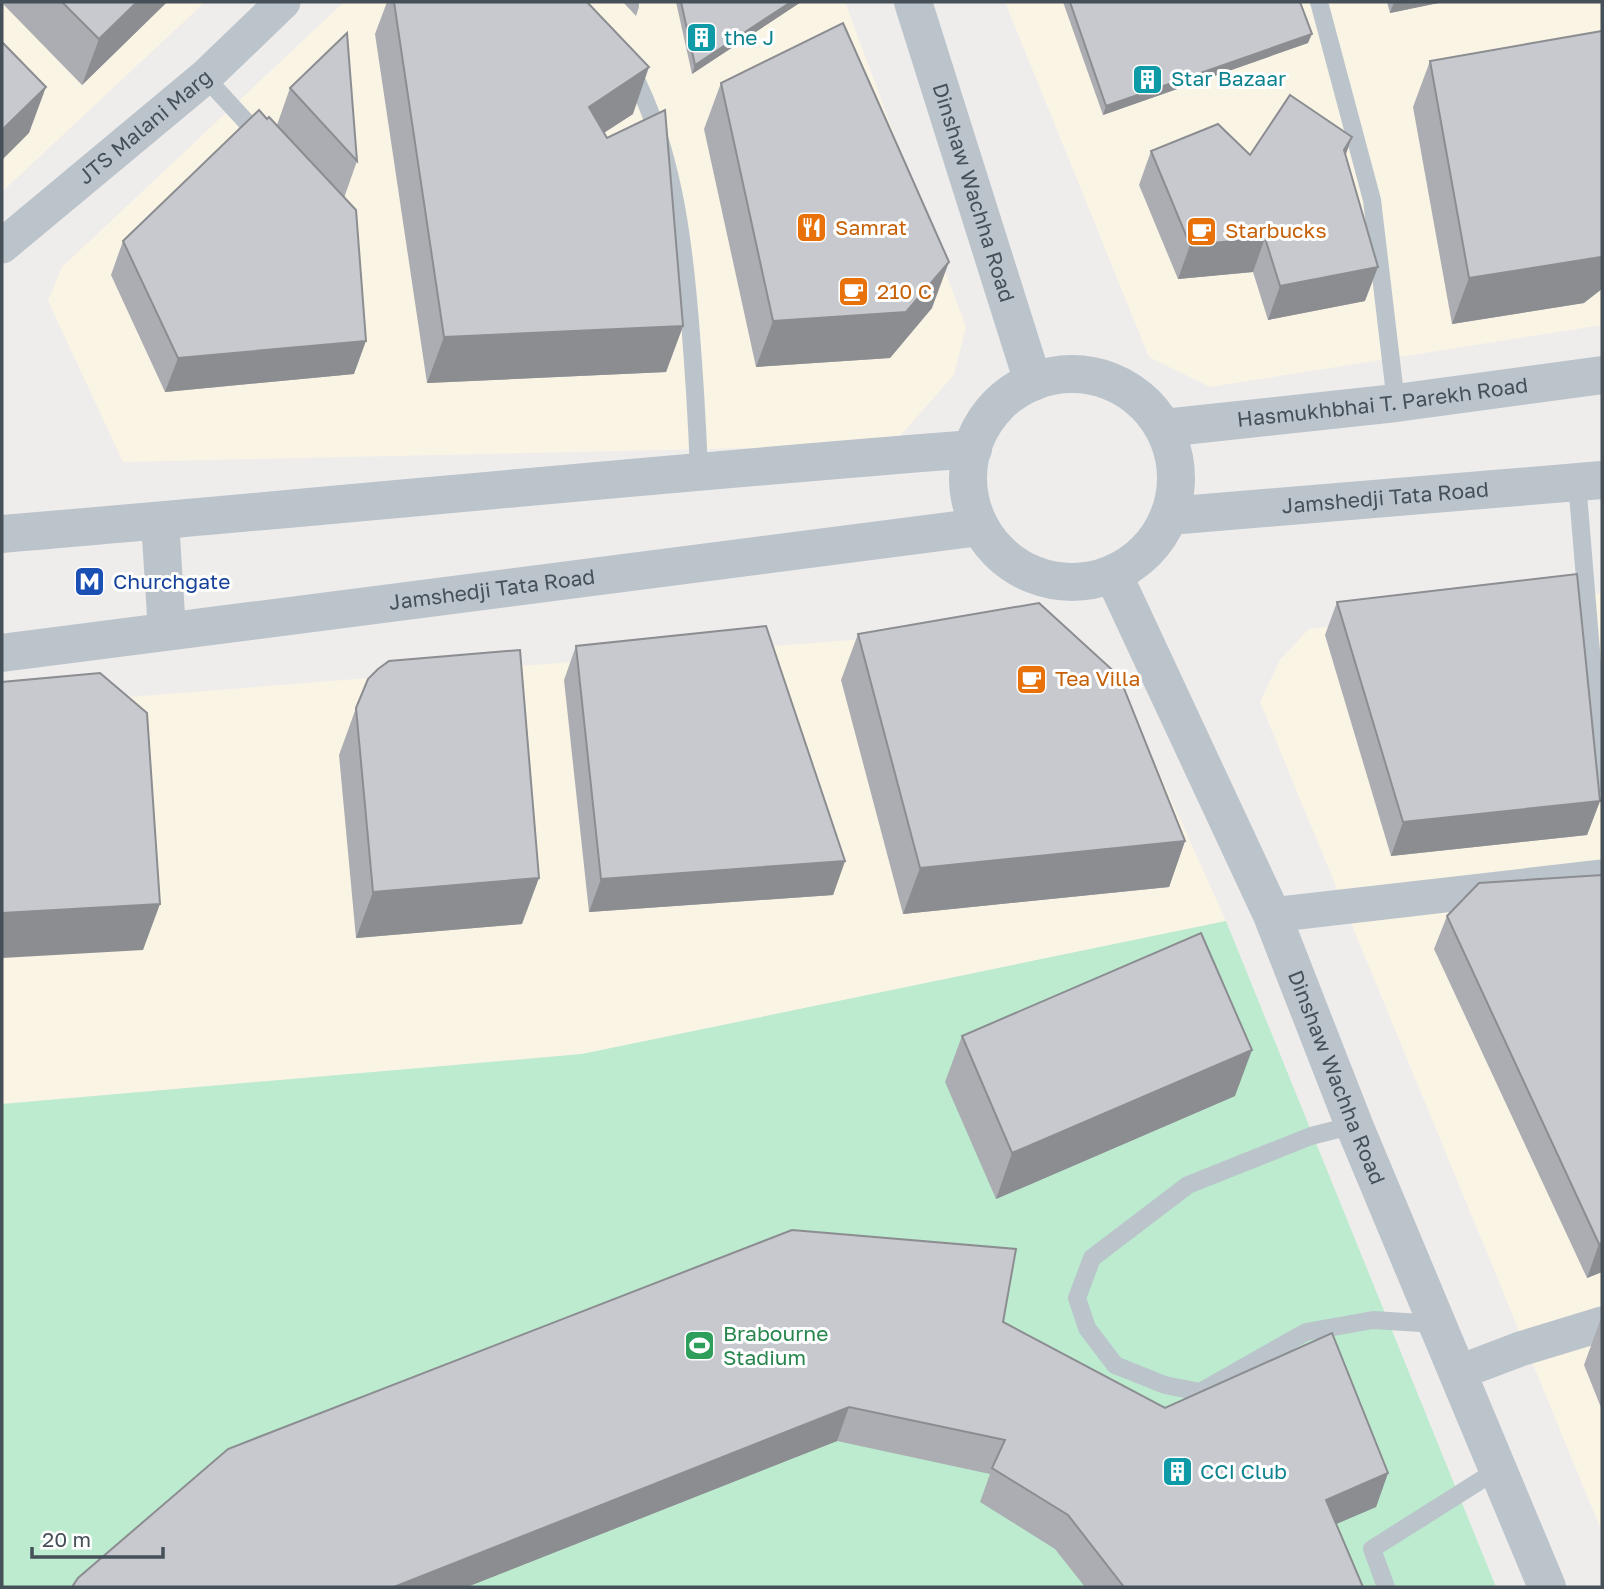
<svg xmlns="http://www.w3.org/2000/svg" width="1604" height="1589" font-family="'Golos Text',sans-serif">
<rect width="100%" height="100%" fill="#efecec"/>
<g fill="#faf4e5">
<path d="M 2,2 L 205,2 L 2,192 Z"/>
<path d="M 344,2 L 845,2 L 966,327 L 954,375 L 892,445 L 123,462 L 48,301 L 62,267 Z"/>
<path d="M 1005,2 L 1602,2 L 1602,325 L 1210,387 L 1149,357 Z"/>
<path d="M 1602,593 L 1602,1532 L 1260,702 L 1280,660 L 1309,629 Z"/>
<path d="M 1041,625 L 1149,750 L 1226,921 L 582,1054 L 2,1104 L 2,707 Z"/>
</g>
<path fill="#bcebcf" d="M 1226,921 L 1496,1587 L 2,1587 L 2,1104 L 582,1054 Z"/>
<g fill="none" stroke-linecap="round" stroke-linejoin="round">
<g stroke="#bbc4cb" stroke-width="18">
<path d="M 1319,2 L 1372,200 L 1396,403"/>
<path d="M 631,70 C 672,148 683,235 690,322 C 694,371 697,421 699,470"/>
<path d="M 205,77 L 262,139"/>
<path d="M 1577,482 L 1602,784"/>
<path d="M 1354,1125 L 1311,1136 L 1188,1185 L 1092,1258 L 1077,1298 L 1087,1328 L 1115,1365 L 1165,1385 L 1200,1392 L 1306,1332 L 1373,1320 L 1437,1324"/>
<path d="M 1386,1587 L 1372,1549 L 1497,1470"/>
</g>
<g stroke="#bbc4cb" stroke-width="35">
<path id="s1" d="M 2,246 L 205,77 L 283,2"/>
<path d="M 1272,915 L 1602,877"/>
<path d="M 1457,1373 L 1520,1349 L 1602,1324"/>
</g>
<g stroke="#bbc4cb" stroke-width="38">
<path id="s2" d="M 913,2 L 1033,382"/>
<circle cx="1072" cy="478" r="104"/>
<path id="s3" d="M 1164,428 L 1396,403 L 1602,375"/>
<path id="s4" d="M 1169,516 L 1602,480"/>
<path d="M 160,521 L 167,631"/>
<path d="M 2,534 C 326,507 649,474 973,449"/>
<path id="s5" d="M 1113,574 L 1272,915 L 1354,1125 L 1547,1587"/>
<path id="s6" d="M 2,653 L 980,527"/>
</g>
</g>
<g fill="#abadb2">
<path d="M 2,2 L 167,2 L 82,85 L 2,3 Z"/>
<path d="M 387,2 L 587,2 L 633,114 L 604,133 L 683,326 L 666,372 L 427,383 L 375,34 Z"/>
<path d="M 623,2 L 639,2 L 639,7 L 636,16 Z"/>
<path d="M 676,2 L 801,2 L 692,74 Z"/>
<path d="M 1063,2 L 1300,2 L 1308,43 L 1103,115 Z"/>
<path d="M 1387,2 L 1443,2 L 1390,13 Z"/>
<path d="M 1430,61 L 1584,303 L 1452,324 L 1413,107 Z"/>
<path d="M 721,83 L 932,308 L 890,358 L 756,367 L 704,129 Z"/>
<path d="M 290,88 L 357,161 L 344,198 L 354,374 L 165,392 L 111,275 L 123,241 L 267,119 L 277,125 Z"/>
<path d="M 1151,151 L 1250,155 L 1346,156 L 1365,301 L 1268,320 L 1253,272 L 1178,279 L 1139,185 Z"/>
<path d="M 1337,602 L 1600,801 L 1587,835 L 1391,856 L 1325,635 Z"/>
<path d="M 858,634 L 1185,841 L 1169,887 L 903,914 L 841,680 Z"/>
<path d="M 576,646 L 845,861 L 833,895 L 589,912 L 564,680 Z"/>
<path d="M 356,708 L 522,924 L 356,938 L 339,755 Z"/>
<path d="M 1602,875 L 1602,1272 L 1587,1278 L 1434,949 L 1447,916 Z"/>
<path d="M 962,1036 L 1235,1096 L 996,1199 L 945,1082 Z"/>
<path d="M 1601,1318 L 1602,1318 L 1602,1410 L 1584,1365 Z"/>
<path d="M 1003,1322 L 1165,1408 L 1388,1473 L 1376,1507 L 1336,1524 L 1363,1587 L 1085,1587 L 1055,1549 L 980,1502 L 990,1474 L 837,1441 L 467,1587 Z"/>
</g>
<g fill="#8b8d91">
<path d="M 137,2 L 167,2 L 82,85 L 99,39 Z"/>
<path d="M 791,2 L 801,2 L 692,74 L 695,65 Z"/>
<path d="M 1394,2 L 1443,2 L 1390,13 Z"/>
<path d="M 1312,34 L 1308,43 L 1103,115 L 1106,106 Z"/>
<path d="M 649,67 L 633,114 L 572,153 L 589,107 Z"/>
<path d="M 46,87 L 29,133 L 2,160 L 2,130 Z"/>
<path d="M 1352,137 L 1340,171 L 1344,150 Z"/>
<path d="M 1265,238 L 1253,272 L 1178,279 L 1190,245 Z"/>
<path d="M 1602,256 L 1602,289 L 1584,303 L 1452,324 L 1469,278 Z"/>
<path d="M 949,262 L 932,308 L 890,358 L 756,367 L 773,321 Z"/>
<path d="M 1378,267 L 1365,301 L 1268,320 L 1280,286 Z"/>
<path d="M 683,326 L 666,372 L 427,383 L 444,337 Z"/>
<path d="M 366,341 L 354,374 L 165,392 L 178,358 Z"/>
<path d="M 1600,801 L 1587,835 L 1391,856 L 1403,822 Z"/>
<path d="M 1185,841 L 1169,887 L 903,914 L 920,868 Z"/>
<path d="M 845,861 L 833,895 L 589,912 L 601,879 Z"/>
<path d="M 539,878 L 522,924 L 356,938 L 373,892 Z"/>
<path d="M 160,904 L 143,950 L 2,958 L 2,913 Z"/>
<path d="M 1252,1050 L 1235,1096 L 996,1199 L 1012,1153 Z"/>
<path d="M 1602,1243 L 1602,1272 L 1587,1278 L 1599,1244 Z"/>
<path d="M 849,1407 L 837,1441 L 467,1587 L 394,1587 Z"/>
<path d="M 1388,1473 L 1376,1507 L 1313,1534 L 1326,1500 Z"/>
</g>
<g fill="#c7c9cf" stroke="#8b8d91" stroke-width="2">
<path d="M 62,2 L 137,2 L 99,39 Z"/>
<path d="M 394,2 L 587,2 L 649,67 L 589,107 L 607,138 L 665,110 L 683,326 L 444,337 Z"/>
<path d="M 681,2 L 791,2 L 695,65 Z"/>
<path d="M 1070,2 L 1300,2 L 1312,34 L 1106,106 Z"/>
<path d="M 843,23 L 949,262 L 906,312 L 773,321 L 721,83 Z"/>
<path d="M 1602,31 L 1602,256 L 1601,257 L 1469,278 L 1430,61 Z"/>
<path d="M 347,33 L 357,161 L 290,88 Z"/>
<path d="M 2,42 L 46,87 L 2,130 Z"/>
<path d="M 1290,95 L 1352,137 L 1344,150 L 1378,267 L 1280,286 L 1265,238 L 1190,245 L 1151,151 L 1218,124 L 1250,155 Z"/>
<path d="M 259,110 L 267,119 L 269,117 L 356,210 L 366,341 L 178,358 L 123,241 Z"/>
<path d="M 1577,574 L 1600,801 L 1403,822 L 1337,602 Z"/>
<path d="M 1039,603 L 1119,676 L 1185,841 L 920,868 L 858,634 Z"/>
<path d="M 766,626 L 845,861 L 601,879 L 576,646 Z"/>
<path d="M 520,650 L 539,878 L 373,892 L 356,708 L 368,679 L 378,669 L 389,661 Z"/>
<path d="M 100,673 L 147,713 L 160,904 L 2,913 L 2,682 Z"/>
<path d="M 1602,875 L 1602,1243 L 1599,1244 L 1447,916 L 1479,883 Z"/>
<path d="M 1201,933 L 1252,1050 L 1012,1153 L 962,1036 Z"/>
<path d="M 792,1230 L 1016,1249 L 1003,1322 L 1165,1408 L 1332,1333 L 1388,1473 L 1326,1500 L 1363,1587 L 1124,1587 L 1068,1515 L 992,1468 L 1005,1440 L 849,1407 L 394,1587 L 72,1587 L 78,1578 L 228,1449 Z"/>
</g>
<defs>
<symbol id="building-square" viewBox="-11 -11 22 22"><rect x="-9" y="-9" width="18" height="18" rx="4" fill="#0f9aa8" stroke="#fff"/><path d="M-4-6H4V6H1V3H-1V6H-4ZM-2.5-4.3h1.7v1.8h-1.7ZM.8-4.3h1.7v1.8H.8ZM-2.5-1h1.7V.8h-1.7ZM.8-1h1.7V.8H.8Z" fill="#fff"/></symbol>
<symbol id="restaurant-square" viewBox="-11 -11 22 22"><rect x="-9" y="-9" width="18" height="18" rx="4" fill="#e8710a" stroke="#fff"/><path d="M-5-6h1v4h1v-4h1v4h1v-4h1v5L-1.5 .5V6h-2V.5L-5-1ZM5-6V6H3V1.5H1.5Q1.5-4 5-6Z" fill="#fff"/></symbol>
<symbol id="cafe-square" viewBox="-11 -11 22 22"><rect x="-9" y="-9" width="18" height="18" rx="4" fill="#e8710a" stroke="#fff"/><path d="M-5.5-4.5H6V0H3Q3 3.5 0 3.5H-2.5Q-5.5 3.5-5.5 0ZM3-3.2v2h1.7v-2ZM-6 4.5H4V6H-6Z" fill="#fff"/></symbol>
<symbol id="metro-square" viewBox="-11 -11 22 22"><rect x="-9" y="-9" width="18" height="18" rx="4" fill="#1a4fb4" stroke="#fff"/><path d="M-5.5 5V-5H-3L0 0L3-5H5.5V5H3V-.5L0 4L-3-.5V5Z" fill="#fff"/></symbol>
<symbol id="stadium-square" viewBox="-11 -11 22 22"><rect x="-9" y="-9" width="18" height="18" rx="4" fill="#2e9e5b" stroke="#fff"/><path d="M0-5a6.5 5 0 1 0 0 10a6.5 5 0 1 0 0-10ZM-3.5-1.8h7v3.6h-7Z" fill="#fff"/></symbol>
</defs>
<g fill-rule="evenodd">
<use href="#building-square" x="684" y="20" width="35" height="35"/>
<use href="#building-square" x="1130" y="62" width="35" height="35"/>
<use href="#restaurant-square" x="794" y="210" width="35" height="35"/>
<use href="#cafe-square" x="1184" y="214" width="35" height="35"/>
<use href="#cafe-square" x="836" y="274" width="35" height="35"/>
<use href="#metro-square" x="72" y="564" width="35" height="35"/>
<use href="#cafe-square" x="1014" y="662" width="35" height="35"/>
<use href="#stadium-square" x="682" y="1328" width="35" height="35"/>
<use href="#building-square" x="1160" y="1454" width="35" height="35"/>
</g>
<g text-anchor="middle" stroke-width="6" stroke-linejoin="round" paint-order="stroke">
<g font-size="21" fill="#0d838f" stroke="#fff" text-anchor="start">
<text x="724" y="45">the J</text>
<text x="1171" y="86">Star Bazaar</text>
<text x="1200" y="1479">CCI Club</text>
</g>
<g font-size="21" fill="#465059" stroke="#fff">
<text dy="7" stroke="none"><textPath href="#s1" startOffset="186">JTS Malani Marg</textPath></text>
<text dy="7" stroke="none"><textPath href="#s2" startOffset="200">Dinshaw Wachha Road</textPath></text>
<text dy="7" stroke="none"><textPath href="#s3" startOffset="220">Hasmukhbhai T. Parekh Road</textPath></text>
<text dy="7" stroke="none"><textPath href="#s4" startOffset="217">Jamshedji Tata Road</textPath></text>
<text dy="7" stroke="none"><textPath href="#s6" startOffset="494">Jamshedji Tata Road</textPath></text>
<text dy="7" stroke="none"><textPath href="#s5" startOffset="551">Dinshaw Wachha Road</textPath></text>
</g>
<g font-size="21" fill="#c56008" stroke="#fff" text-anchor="start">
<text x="835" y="235">Samrat</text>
<text x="1225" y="238">Starbucks</text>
<text x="877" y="299">210 C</text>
<text x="1055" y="686">Tea Villa</text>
</g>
<g font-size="21" fill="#164399" stroke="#fff" text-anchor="start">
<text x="113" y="589">Churchgate</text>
</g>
<g font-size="21" fill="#27864d" stroke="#fff" text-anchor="start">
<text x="723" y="1341">Brabourne<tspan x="723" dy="24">Stadium</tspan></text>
</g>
</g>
<rect width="1604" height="1589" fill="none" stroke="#465059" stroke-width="7"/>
<path d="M32 1547v10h131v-10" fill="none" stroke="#465059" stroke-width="3.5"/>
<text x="42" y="1547" font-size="21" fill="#465059" stroke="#ffffff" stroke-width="5" paint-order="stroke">20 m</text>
</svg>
